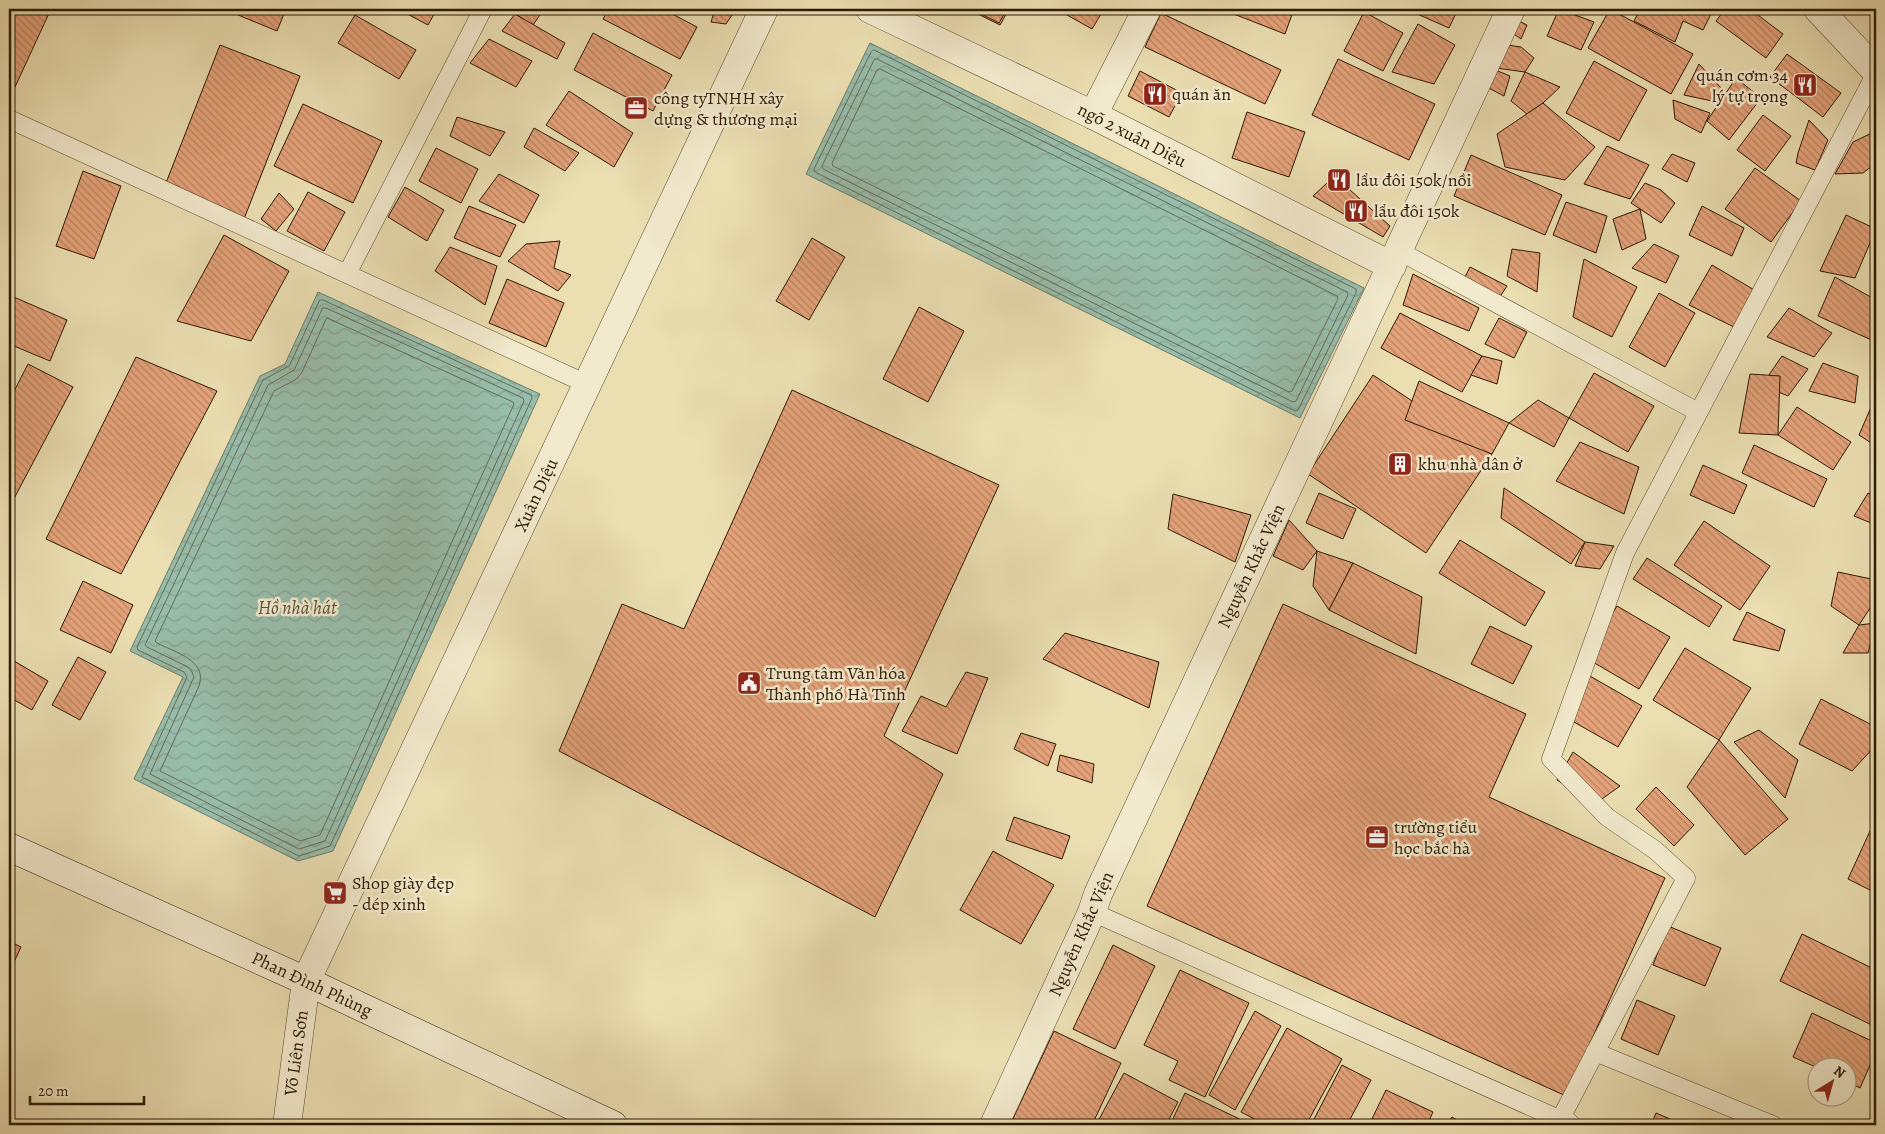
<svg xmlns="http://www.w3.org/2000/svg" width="1885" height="1134" font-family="Alegreya,serif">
<defs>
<pattern id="water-waves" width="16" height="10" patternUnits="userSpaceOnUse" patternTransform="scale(1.25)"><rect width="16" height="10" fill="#98bdab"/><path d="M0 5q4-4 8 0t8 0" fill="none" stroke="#83a292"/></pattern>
<pattern id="building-back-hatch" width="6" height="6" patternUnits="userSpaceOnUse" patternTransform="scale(1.25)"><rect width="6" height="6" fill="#e5a37a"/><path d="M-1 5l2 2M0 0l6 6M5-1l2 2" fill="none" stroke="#ba8462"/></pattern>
</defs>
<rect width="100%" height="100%" fill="#ebdfb2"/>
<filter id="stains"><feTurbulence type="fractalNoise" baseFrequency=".004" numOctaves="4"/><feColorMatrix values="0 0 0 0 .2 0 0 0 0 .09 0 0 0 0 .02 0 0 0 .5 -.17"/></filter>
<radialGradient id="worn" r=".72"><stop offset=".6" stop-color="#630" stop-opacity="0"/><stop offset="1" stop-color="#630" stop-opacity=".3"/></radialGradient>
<g fill="url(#water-waves)" stroke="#6e7b67">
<path d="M 870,43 L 1364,288 L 1300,418 L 806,174 Z"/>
<path d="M 318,292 L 540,394 L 333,851 L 298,861 L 134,779 L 183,677 L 130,651 L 260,376 L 285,364 Z"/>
</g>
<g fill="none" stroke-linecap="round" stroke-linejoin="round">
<g stroke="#646b56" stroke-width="1">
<path d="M 874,50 L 1356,289 L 1356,293 L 1298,410 L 1295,411 L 815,172 L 814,169 L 871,52 Z"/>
<path d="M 877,59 L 1347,292 L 1348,295 L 1296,401 L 1293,402 L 823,169 L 822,166 L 874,60 Z"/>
<path d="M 880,69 L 1337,296 L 1338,299 L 1292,391 L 1289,392 L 833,166 L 832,163 L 877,70 Z"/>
<path d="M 320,300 L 323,300 L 531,395 L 532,398 L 330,846 L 299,856 L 142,777 L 187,677 L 184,672 L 138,650 L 137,647 L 263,380 L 289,366 Z"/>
<path d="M 323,308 L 326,308 L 523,398 L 524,401 L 325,841 L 299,849 L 150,774 L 194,677 L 192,672 L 188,667 L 147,647 L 145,645 L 268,385 L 294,370 Z"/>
<path d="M 327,318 L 513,402 L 514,404 L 320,835 L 300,841 L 160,771 L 199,686 C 208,660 174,652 157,643 L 155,641 L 274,391 L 295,380 L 301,374 Z"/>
</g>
</g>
<g fill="url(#building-back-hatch)" stroke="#2f1902">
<path d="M 9,9 L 51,9 L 9,100 Z"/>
<path d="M 241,9 L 286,9 L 277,31 L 238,15 Z"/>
<path d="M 398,9 L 437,9 L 428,25 Z"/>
<path d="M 518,9 L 544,9 L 533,25 L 515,14 Z"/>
<path d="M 609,9 L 663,9 L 697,27 L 680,59 L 603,19 Z"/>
<path d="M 715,9 L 736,9 L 726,24 L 711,22 Z"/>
<path d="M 968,9 L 1009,9 L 1000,25 Z"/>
<path d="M 971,9 L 1007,9 L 999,23 Z"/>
<path d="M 1070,9 L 1104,9 L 1092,29 L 1067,15 Z"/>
<path d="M 1221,9 L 1294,9 L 1285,34 Z"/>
<path d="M 1409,9 L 1458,9 L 1449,28 L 1408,10 Z"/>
<path d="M 1559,9 L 1594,22 L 1581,50 L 1547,36 Z"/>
<path d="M 1610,9 L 1693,54 L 1671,94 L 1588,48 Z"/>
<path d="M 1640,9 L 1712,9 L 1713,10 L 1703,30 L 1683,21 L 1675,42 L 1634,21 Z"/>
<path d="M 1725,9 L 1750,9 L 1783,34 L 1766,58 L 1716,21 Z"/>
<path d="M 1364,12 L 1403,33 L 1383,71 L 1344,51 Z"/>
<path d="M 1161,13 L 1281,70 L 1265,104 L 1145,47 Z"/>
<path d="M 515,14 L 565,43 L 557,59 L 502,31 Z"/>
<path d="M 355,15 L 416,50 L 399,79 L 338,43 Z"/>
<path d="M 1519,21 L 1527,25 L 1521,39 L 1511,32 Z"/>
<path d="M 1418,24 L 1455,45 L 1434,84 L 1392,72 Z"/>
<path d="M 593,33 L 672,75 L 653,111 L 574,70 Z"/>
<path d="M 489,39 L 532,61 L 516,87 L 470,63 Z"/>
<path d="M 220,45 L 300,76 L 242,224 L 162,193 Z"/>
<path d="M 1507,45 L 1521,47 L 1534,58 L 1525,72 L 1496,68 Z"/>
<path d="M 1787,54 L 1841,93 L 1823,117 L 1770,77 Z"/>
<path d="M 1338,59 L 1435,104 L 1409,160 L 1312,115 Z"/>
<path d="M 1594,61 L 1647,90 L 1619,141 L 1566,113 Z"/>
<path d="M 1699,64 L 1721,88 L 1712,101 L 1684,95 Z"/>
<path d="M 1493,69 L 1510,76 L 1504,96 L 1483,85 Z"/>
<path d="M 1140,71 L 1182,93 L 1169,117 L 1128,96 Z"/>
<path d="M 1525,72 L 1560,87 L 1543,103 L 1527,114 L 1511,101 Z"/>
<path d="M 1736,78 L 1761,98 L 1729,140 L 1707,121 Z"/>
<path d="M 569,91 L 633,133 L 614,167 L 546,125 Z"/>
<path d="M 1673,100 L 1710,113 L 1701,133 L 1675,119 Z"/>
<path d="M 1543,103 L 1595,147 L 1565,180 L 1505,167 L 1497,134 Z"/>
<path d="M 303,104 L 382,141 L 353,203 L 274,166 Z"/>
<path d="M 1247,112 L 1305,132 L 1289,177 L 1232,158 Z"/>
<path d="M 1763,115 L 1791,136 L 1765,171 L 1737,150 Z"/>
<path d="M 457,117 L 505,132 L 490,156 L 450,136 Z"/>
<path d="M 1809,120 L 1828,140 L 1815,170 L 1796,163 L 1798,153 Z"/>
<path d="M 534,128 L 579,153 L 565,171 L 524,147 Z"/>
<path d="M 1876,131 L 1876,163 L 1863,173 L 1835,174 L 1853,142 Z"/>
<path d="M 1607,146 L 1649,165 L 1630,199 L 1584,184 Z"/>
<path d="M 436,148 L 478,169 L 461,203 L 419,181 Z"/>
<path d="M 1672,154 L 1695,163 L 1687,182 L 1662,169 Z"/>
<path d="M 1471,155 L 1562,195 L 1545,235 L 1454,196 Z"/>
<path d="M 1755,168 L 1801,201 L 1771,242 L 1725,209 Z"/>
<path d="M 83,171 L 121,186 L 94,259 L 56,246 Z"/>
<path d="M 499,174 L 539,195 L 524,223 L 479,201 Z"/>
<path d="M 1339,180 L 1390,226 L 1383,237 L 1313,196 L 1327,183 Z"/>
<path d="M 1645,183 L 1661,190 L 1675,203 L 1661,223 L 1631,203 Z"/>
<path d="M 405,187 L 444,210 L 427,241 L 388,217 Z"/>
<path d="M 308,192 L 345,212 L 324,251 L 287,231 Z"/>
<path d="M 279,193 L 294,209 L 276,231 L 261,219 Z"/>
<path d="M 1566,202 L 1607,216 L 1596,253 L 1553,235 Z"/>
<path d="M 469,206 L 516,225 L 500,257 L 454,238 Z"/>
<path d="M 1702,206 L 1744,228 L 1732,256 L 1689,235 Z"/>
<path d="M 1640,209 L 1646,239 L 1622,250 L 1613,219 Z"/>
<path d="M 1846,215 L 1876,229 L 1855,278 L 1820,271 Z"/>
<path d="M 224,235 L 289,271 L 251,341 L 177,321 Z"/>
<path d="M 812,238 L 845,257 L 809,320 L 776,301 Z"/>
<path d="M 560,241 L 554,268 L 571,275 L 558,291 L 508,261 L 526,244 Z"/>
<path d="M 1654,244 L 1679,256 L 1666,283 L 1632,268 Z"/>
<path d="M 450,247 L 497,266 L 485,305 L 435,271 Z"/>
<path d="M 1512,249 L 1540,253 L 1537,292 L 1507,276 Z"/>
<path d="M 1584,259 L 1637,287 L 1612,337 L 1573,317 Z"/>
<path d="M 1712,265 L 1756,291 L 1734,327 L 1689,305 Z"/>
<path d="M 1470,267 L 1507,286 L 1499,298 L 1464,279 Z"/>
<path d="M 1413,274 L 1479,308 L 1469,331 L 1403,305 Z"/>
<path d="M 1835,277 L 1876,300 L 1876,342 L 1818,316 Z"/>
<path d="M 507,279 L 564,303 L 546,347 L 489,323 Z"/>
<path d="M 1659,293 L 1695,313 L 1665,367 L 1629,347 Z"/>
<path d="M 9,295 L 67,320 L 50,361 L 9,344 Z"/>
<path d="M 919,307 L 964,331 L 928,402 L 883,379 Z"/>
<path d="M 1789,308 L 1832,333 L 1814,357 L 1767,337 Z"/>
<path d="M 1400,313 L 1482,356 L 1462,392 L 1381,348 Z"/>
<path d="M 1499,318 L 1527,332 L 1514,358 L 1485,344 Z"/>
<path d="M 1482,356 L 1502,361 L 1497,384 L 1471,375 Z"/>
<path d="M 1782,356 L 1808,369 L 1788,396 L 1762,385 Z"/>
<path d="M 136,357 L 217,391 L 121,574 L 46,539 Z"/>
<path d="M 1823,363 L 1858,376 L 1855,403 L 1809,391 Z"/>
<path d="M 28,364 L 73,387 L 9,508 L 9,401 Z"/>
<path d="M 1594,373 L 1654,406 L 1628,452 L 1569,418 Z"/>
<path d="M 1750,374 L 1780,376 L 1778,435 L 1739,433 Z"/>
<path d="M 1373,375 L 1492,454 L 1426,553 L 1308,474 Z"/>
<path d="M 1419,381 L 1509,423 L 1492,454 L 1405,420 Z"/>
<path d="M 792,390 L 999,485 L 884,736 L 943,774 L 875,917 L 559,751 L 622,604 L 684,629 Z"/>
<path d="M 1875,398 L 1876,400 L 1876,446 L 1859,435 Z"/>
<path d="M 1538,400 L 1569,418 L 1554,447 L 1509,423 Z"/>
<path d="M 1797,407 L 1851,442 L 1833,470 L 1778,435 Z"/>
<path d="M 1580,442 L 1639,467 L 1624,514 L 1556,481 Z"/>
<path d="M 1754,445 L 1827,479 L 1814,507 L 1742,473 Z"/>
<path d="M 1703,465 L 1747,485 L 1734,514 L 1690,495 Z"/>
<path d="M 1504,488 L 1585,542 L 1571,564 L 1501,518 Z"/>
<path d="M 1319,493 L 1356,509 L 1343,539 L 1306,523 Z"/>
<path d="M 1868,493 L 1876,497 L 1876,525 L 1854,516 Z"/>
<path d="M 1173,494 L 1251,515 L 1235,562 L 1168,529 Z"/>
<path d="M 1289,520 L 1317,551 L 1303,570 L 1273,556 Z"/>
<path d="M 1704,521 L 1770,566 L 1740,610 L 1674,565 Z"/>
<path d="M 1460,540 L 1545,592 L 1525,626 L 1439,573 Z"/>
<path d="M 1585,542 L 1614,546 L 1600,569 L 1575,566 Z"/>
<path d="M 1317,551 L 1353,563 L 1329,610 L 1313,586 Z"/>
<path d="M 1647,558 L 1722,606 L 1709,627 L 1633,579 Z"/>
<path d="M 1353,563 L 1422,597 L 1416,654 L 1329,610 Z"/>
<path d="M 1838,572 L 1876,580 L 1876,599 L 1859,625 L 1831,606 Z"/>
<path d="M 83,581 L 133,605 L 111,653 L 60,630 Z"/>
<path d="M 1283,604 L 1526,714 L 1489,797 L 1665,878 L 1566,1096 L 1147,906 Z"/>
<path d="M 1617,606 L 1670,637 L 1639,689 L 1586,658 Z"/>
<path d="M 1747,612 L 1785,630 L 1779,651 L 1733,640 Z"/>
<path d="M 1876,623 L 1868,653 L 1843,653 L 1859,625 Z"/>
<path d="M 1490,626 L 1532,646 L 1513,684 L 1471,664 Z"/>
<path d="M 1065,633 L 1159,662 L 1149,708 L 1043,659 Z"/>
<path d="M 1685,648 L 1751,688 L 1719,740 L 1653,700 Z"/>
<path d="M 78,657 L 106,672 L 80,720 L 52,705 Z"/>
<path d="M 9,658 L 48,681 L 32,710 L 9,697 Z"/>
<path d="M 966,672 L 988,678 L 957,754 L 902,731 L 921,696 L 946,707 Z"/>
<path d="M 1583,672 L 1642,706 L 1618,747 L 1558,713 Z"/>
<path d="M 1821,699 L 1876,727 L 1876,745 L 1852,771 L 1799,744 Z"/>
<path d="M 1759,730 L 1798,760 L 1785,798 L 1734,742 Z"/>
<path d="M 1021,733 L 1056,744 L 1048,766 L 1014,749 Z"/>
<path d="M 1719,740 L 1788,819 L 1745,855 L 1687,787 Z"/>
<path d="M 1573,752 L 1620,786 L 1595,804 L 1557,780 Z"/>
<path d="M 1060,755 L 1094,764 L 1092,783 L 1057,771 Z"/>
<path d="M 1656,787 L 1694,825 L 1674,846 L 1636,809 Z"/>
<path d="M 1014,817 L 1070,836 L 1062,859 L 1006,840 Z"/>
<path d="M 1876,818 L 1876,893 L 1848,879 Z"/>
<path d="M 993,851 L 1054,885 L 1021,944 L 960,910 Z"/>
<path d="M 1668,926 L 1721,948 L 1705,986 L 1653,965 Z"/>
<path d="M 1802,934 L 1876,970 L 1876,1027 L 1780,981 Z"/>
<path d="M 9,941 L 21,947 L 9,973 Z"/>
<path d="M 1113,945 L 1155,966 L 1115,1049 L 1073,1029 Z"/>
<path d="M 1180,970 L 1249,1003 L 1205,1097 L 1169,1080 L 1178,1061 L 1144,1045 Z"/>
<path d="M 1637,1000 L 1675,1016 L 1658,1055 L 1621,1039 Z"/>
<path d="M 1255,1011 L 1281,1026 L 1235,1110 L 1209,1095 Z"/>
<path d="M 1812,1013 L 1876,1043 L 1876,1052 L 1860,1088 L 1848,1082 L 1848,1066 L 1818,1066 L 1818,1068 L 1793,1057 Z"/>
<path d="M 1287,1028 L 1342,1059 L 1306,1125 L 1266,1125 L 1241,1112 Z"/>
<path d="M 1054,1031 L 1121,1063 L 1092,1125 L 1010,1125 Z"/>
<path d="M 1342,1065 L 1371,1080 L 1347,1125 L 1311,1125 Z"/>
<path d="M 1124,1073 L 1178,1102 L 1166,1125 L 1096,1125 Z"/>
<path d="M 1386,1090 L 1433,1112 L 1427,1125 L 1369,1125 Z"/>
<path d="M 1185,1093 L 1248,1123 L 1247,1125 L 1170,1125 Z"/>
<path d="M 1656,1113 L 1684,1125 L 1651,1125 Z"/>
<path d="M 1452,1117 L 1465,1125 L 1447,1125 Z"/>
</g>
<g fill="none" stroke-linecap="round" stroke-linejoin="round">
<defs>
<g id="service">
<path d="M 9,119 L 589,385"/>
<path d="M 1399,251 L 1698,412"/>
<path d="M 347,274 L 483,9"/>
<path d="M 1092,912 L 1570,1124"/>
<path d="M 1595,1052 L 1773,1125"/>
<path d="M 1571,1124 L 1562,1116 L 1686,878 L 1655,850 L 1607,817 L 1551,759 L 1625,553 L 1876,73"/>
</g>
<g id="minor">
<path d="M 870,9 L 1093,115 L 1392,266"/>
<path d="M 1093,115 L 1147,9"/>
<path d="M 287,1125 L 306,981"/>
<path d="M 994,1125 L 1092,912 L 1098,894 L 1511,9"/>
</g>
<g id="tertiary">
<path d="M 1818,9 L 1876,71"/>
<path d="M 306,981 L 764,9"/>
</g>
<path id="secondary" d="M 9,847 L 306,981 L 613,1125"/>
</defs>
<use href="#service" stroke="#5e4a2e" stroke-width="19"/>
<use href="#minor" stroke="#5e4a2e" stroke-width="29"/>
<use href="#tertiary" stroke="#5e4a2e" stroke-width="29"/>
<use href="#secondary" stroke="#2f1902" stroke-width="29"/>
<use href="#service" stroke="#f2eacd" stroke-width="18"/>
<use href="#minor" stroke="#f2eacd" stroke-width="28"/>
<use href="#tertiary" stroke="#f2eacd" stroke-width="28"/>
<use href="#secondary" stroke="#f2eacd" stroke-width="28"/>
</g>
<defs>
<symbol id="restaurant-square" viewBox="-11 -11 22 22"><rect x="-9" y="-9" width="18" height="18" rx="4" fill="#8f2418" stroke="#f2eacd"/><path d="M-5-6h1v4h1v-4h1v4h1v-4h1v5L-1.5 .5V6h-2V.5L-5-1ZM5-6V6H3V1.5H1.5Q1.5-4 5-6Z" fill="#fff"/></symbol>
<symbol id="office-square" viewBox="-11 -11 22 22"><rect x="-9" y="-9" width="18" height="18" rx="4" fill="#8f2418" stroke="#f2eacd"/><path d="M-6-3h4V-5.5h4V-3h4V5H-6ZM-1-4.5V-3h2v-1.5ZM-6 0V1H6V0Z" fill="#fff"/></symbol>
<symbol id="building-square" viewBox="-11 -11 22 22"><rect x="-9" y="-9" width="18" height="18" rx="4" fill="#8f2418" stroke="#f2eacd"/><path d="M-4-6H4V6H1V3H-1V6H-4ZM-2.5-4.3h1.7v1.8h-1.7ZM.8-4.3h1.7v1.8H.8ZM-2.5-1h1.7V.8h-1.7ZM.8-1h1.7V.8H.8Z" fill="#fff"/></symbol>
<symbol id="civic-square" viewBox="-11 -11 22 22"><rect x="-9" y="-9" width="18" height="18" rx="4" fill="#8f2418" stroke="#f2eacd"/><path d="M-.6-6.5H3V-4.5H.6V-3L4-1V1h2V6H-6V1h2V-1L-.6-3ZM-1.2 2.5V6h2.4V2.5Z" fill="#fff"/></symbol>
<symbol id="supermarket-square" viewBox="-11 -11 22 22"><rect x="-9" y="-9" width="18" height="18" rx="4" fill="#8f2418" stroke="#f2eacd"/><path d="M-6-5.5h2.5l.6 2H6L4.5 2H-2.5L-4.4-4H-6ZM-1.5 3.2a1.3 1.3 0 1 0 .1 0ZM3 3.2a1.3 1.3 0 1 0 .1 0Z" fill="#fff"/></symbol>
</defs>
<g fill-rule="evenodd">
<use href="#restaurant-square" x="1791" y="71" width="28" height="28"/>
<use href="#restaurant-square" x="1141" y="80" width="28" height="28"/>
<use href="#office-square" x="622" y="94" width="28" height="28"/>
<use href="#restaurant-square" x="1325" y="166" width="28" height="28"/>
<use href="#restaurant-square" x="1342" y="197" width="28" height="28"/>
<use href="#building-square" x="1386" y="450" width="28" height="28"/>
<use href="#civic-square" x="735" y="669" width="28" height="28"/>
<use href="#office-square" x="1363" y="823" width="28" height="28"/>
<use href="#supermarket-square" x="321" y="879" width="28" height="28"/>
</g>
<g text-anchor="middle" stroke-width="5" stroke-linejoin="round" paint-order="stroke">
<g font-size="18" fill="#2f1902" stroke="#f2eacd" text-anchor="start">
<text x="1788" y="81" text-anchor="end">quán cơm 34<tspan x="1788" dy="21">lý tự trọng</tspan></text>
<text x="1172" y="100">quán ăn</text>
<text x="654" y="104">công tyTNHH xây<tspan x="654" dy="21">dựng &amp; thương mại</tspan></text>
<text x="1356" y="186">lẩu đôi 150k/nồi</text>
<text x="1374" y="217">lẩu đôi 150k</text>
<text x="1418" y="470">khu nhà dân ở</text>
<text x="766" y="679">Trung tâm Văn hóa<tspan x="766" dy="21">Thành phố Hà Tĩnh</tspan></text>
<text x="1394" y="833">trường tiểu<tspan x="1394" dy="21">học bắc hà</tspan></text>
<text x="352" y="889">Shop giày đẹp<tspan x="352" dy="21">- dép xinh</tspan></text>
</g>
<g font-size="18" fill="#2f1902" stroke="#f2eacd">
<text transform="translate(1132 135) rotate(27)" y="6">ngõ 2 xuân Diệu</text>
<text transform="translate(536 495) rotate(-65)" y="6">Xuân Diệu</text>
<text transform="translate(1251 566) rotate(-65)" y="6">Nguyễn Khắc Viện</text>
<text transform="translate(1081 934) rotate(-66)" y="6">Nguyễn Khắc Viện</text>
<text transform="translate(312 984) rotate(25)" y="6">Phan Đình Phùng</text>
<text transform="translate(296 1053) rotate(-82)" y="6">Võ Liên Sơn</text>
</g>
<g font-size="19" font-style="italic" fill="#54523d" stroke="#f2eacd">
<text x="297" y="614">Hồ nhà hát</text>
</g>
</g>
<rect width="1885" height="1134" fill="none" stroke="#ebdfb2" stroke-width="30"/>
<rect x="10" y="10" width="1865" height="1114" fill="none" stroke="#2f1902" stroke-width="2.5"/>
<rect x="15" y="15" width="1855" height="1104" fill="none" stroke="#2f1902"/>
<g transform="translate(1832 1082) rotate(37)"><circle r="24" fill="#f2eacd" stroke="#a4967c"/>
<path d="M0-4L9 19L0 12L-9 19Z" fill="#8f2418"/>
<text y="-8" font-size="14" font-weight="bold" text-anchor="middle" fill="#2f1902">N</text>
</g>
<path d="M30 1096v8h114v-8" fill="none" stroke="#2f1902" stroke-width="2.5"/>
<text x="38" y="1096" font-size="15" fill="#2f1902" stroke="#f2eacd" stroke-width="4" paint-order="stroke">20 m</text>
<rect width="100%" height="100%" filter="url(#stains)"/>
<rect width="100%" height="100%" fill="url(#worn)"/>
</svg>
